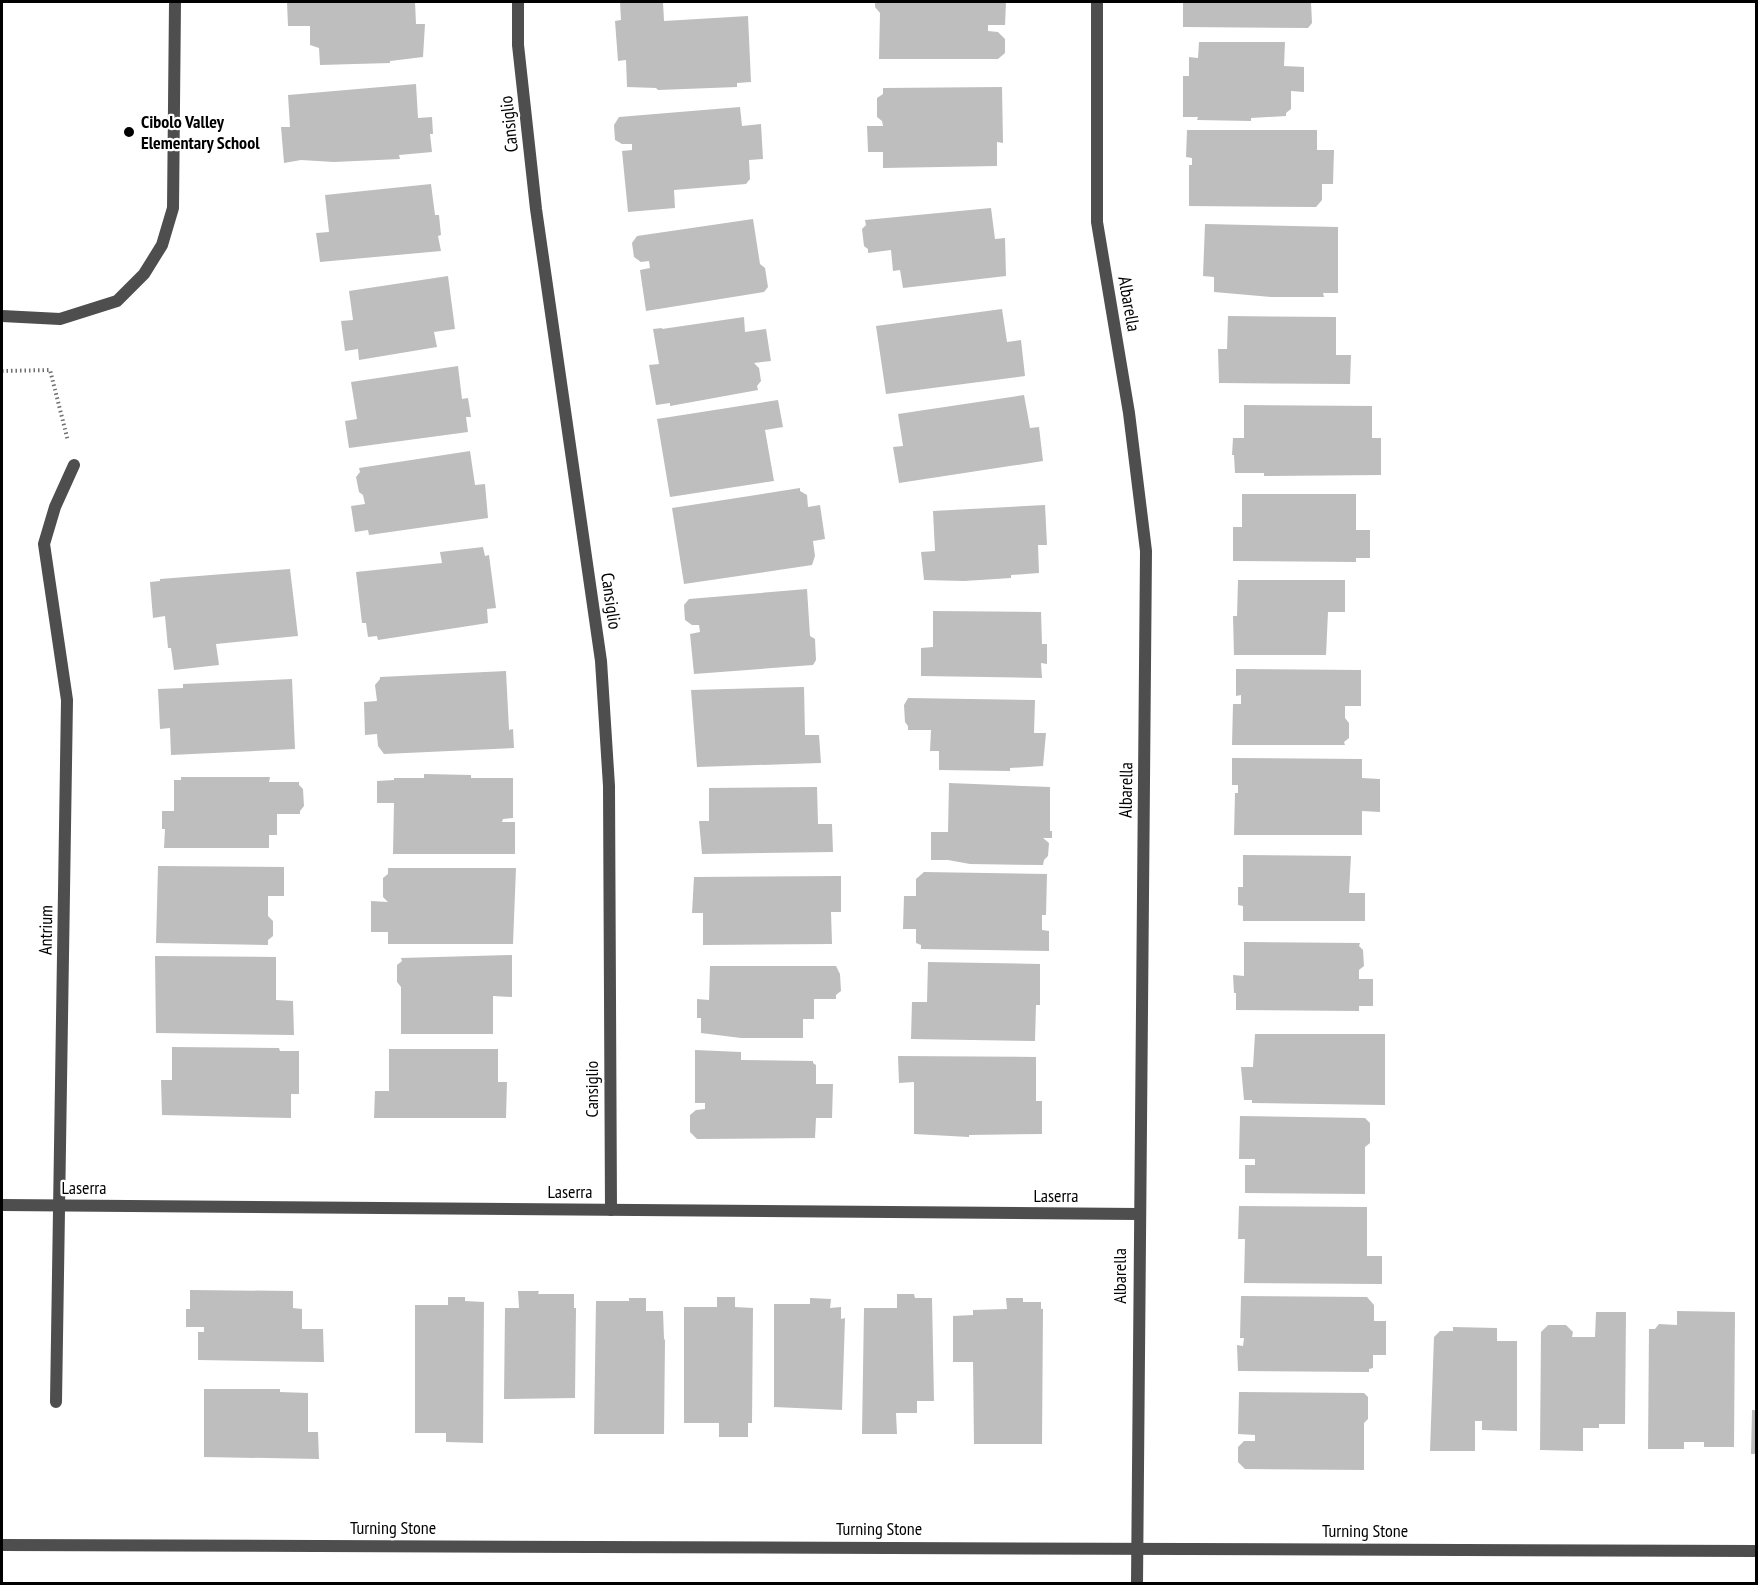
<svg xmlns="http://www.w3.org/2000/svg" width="1758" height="1585" font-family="'PT Sans Narrow',sans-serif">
<rect width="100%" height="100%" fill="#fff"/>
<g fill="#bebebe">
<path d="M 287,2 L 415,2 L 416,24 L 425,24 L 423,57 L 390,61 L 390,63 L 320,65 L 319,48 L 310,45 L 310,26 L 288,26 Z"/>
<path d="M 620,2 L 663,2 L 664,21 L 748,16 L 751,82 L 737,83 L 737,87 L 658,90 L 656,88 L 627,87 L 626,60 L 618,61 L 615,21 L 621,20 Z"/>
<path d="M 875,2 L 1006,2 L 1005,25 L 988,25 L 988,31 L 998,32 L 1005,39 L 1005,53 L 998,59 L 879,59 L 880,13 L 875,7 Z"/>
<path d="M 1183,2 L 1311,2 L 1312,23 L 1308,28 L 1183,27 Z"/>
<path d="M 1199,42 L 1285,42 L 1284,66 L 1304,67 L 1304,92 L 1291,91 L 1291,109 L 1286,113 L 1286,116 L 1251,118 L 1251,121 L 1197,120 L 1198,117 L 1183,117 L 1183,76 L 1189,76 L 1189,57 L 1198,58 Z"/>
<path d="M 416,84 L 418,118 L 432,117 L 433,134 L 430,134 L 432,152 L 399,155 L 400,159 L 334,162 L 301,160 L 284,163 L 281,127 L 290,127 L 288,95 Z"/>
<path d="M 1002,87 L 1003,143 L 997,142 L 997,166 L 883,168 L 883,152 L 868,152 L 867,126 L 883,126 L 882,121 L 877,117 L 877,98 L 883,94 L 883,88 Z"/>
<path d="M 740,107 L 742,126 L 761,124 L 763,159 L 749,160 L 750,179 L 746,184 L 674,190 L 675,208 L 628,212 L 622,151 L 632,150 L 632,144 L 622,144 L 615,140 L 614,125 L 619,117 Z"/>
<path d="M 1187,130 L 1317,130 L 1317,150 L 1334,150 L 1333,184 L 1322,184 L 1322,200 L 1316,207 L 1189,206 L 1189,165 L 1192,165 L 1192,158 L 1186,157 Z"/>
<path d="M 431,184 L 435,215 L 439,215 L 441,235 L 438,236 L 441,251 L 320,262 L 316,233 L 329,232 L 325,195 Z"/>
<path d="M 991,208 L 995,239 L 1005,238 L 1006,276 L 903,288 L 900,270 L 893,271 L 891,250 L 868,253 L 868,249 L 864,246 L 862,229 L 866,225 L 865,220 Z"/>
<path d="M 753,219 L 760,264 L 765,268 L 768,287 L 764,292 L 646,311 L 640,270 L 650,268 L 649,261 L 641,262 L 634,257 L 632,243 L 637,236 Z"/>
<path d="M 1205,224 L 1338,227 L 1338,293 L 1323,293 L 1324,297 L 1271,297 L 1214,292 L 1214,277 L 1203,276 Z"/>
<path d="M 448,276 L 455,329 L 434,332 L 437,347 L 359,360 L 358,349 L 345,351 L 341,321 L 353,320 L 349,291 Z"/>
<path d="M 1002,309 L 1007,342 L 1021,340 L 1025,376 L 886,394 L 876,326 Z"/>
<path d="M 1228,316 L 1336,317 L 1336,355 L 1351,355 L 1350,384 L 1219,383 L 1218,349 L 1227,349 Z"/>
<path d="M 744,317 L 745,332 L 766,329 L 771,361 L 754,363 L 759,368 L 761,381 L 757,386 L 758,390 L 670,406 L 670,403 L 656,405 L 649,365 L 659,364 L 653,329 L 662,328 L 662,329 Z"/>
<path d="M 458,366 L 462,399 L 468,398 L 471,417 L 466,417 L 468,432 L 349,448 L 345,421 L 357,419 L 351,382 Z"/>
<path d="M 1024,395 L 1030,428 L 1039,427 L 1043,461 L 899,483 L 893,447 L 903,446 L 898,414 Z"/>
<path d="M 778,400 L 783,427 L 765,430 L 774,481 L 670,497 L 657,419 Z"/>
<path d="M 1244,405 L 1372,406 L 1372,438 L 1381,438 L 1381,475 L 1264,476 L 1264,473 L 1235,473 L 1234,455 L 1232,455 L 1233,438 L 1244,438 Z"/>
<path d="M 470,451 L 475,485 L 485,484 L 488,518 L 369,535 L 368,530 L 355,532 L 351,506 L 365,504 L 363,495 L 359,492 L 356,477 L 360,472 L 359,468 Z"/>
<path d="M 800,488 L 800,491 L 807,495 L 808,507 L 820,505 L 825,539 L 813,541 L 815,556 L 812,565 L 684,584 L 672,508 Z"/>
<path d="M 1242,494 L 1356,494 L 1356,530 L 1370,530 L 1370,558 L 1356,558 L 1356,562 L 1233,561 L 1233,527 L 1242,527 Z"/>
<path d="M 1045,505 L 1047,545 L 1038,545 L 1039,573 L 1011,575 L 1011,578 L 964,581 L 924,580 L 921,552 L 935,551 L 933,511 Z"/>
<path d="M 483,547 L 485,556 L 489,555 L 496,608 L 487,609 L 488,623 L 378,640 L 377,636 L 368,637 L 366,623 L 362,623 L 356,572 L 442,563 L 440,552 Z"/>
<path d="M 290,569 L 298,636 L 216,644 L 219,665 L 174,670 L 171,648 L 168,648 L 165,616 L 153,618 L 150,582 L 160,581 L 160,579 Z"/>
<path d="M 1238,580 L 1345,580 L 1345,612 L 1328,612 L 1326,655 L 1234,655 L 1233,616 L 1237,616 Z"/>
<path d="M 807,589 L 810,636 L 815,639 L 816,660 L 813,665 L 694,674 L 690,634 L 700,632 L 699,625 L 692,625 L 685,620 L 684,605 L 689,599 Z"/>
<path d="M 933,611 L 1041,612 L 1042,644 L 1047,644 L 1047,664 L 1041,663 L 1042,678 L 921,676 L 921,648 L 933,647 Z"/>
<path d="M 1236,669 L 1361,670 L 1361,706 L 1345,706 L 1345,718 L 1349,723 L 1349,738 L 1344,742 L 1345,745 L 1232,745 L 1233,704 L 1241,704 L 1241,695 L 1236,696 Z"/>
<path d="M 506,671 L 509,730 L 513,729 L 514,748 L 384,754 L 378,746 L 377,734 L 365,735 L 364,702 L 377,701 L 375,685 L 380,679 L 380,677 Z"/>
<path d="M 292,679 L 295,749 L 171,755 L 170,728 L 160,729 L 158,689 L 183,688 L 183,684 Z"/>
<path d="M 804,687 L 805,735 L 819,735 L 821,763 L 697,767 L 691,690 Z"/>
<path d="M 908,698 L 1035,700 L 1034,733 L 1046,733 L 1043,766 L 1010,768 L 1010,771 L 939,770 L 939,751 L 930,751 L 931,730 L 908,730 L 908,726 L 905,722 L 904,705 Z"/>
<path d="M 1232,758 L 1362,759 L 1362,778 L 1380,779 L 1380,812 L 1362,811 L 1362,835 L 1234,835 L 1235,793 L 1238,793 L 1238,785 L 1232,785 Z"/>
<path d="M 424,774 L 471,775 L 471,778 L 513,778 L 513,818 L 503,819 L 502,822 L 515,822 L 515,854 L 393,854 L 394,803 L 377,803 L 377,781 L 394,780 L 394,778 L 424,778 Z"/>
<path d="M 181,777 L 270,777 L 269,782 L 299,782 L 299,785 L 303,789 L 304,806 L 300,811 L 300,814 L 277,814 L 277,835 L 269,835 L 269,848 L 164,848 L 165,829 L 162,829 L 162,811 L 174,811 L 174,780 L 181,780 Z"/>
<path d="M 949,783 L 1050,787 L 1050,831 L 1052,831 L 1052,838 L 1043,838 L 1049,843 L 1048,856 L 1044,860 L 1043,865 L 970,864 L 948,860 L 931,860 L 931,832 L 948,832 Z"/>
<path d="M 817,787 L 818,824 L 832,824 L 833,852 L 702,854 L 699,821 L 709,821 L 709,788 Z"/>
<path d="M 1243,855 L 1351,856 L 1349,893 L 1365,893 L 1365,921 L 1243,921 L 1243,906 L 1238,905 L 1238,887 L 1243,887 Z"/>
<path d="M 158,866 L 284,867 L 284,896 L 268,896 L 268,916 L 273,921 L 273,936 L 268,940 L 268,945 L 156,943 Z"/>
<path d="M 388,868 L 516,868 L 513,944 L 388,944 L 388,932 L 371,932 L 371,901 L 388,902 L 383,897 L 383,878 L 388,874 Z"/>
<path d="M 924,872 L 1047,874 L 1046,915 L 1042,915 L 1042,930 L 1049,931 L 1049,951 L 921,949 L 921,945 L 916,943 L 916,929 L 903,929 L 904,896 L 916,896 L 916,879 Z"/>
<path d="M 841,876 L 841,912 L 831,912 L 832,944 L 703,945 L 703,913 L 692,913 L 694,877 Z"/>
<path d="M 1244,942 L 1360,943 L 1359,946 L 1363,950 L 1364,966 L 1359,970 L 1359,979 L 1373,979 L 1373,1006 L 1359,1006 L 1359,1011 L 1236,1010 L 1236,993 L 1234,993 L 1233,975 L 1244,976 Z"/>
<path d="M 512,955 L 512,997 L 493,996 L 493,1034 L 401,1034 L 401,987 L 397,982 L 397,965 L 402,961 L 401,958 Z"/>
<path d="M 155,956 L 276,957 L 276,1000 L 293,1001 L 294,1035 L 156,1033 Z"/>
<path d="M 928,962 L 1040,964 L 1040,1005 L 1036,1005 L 1035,1041 L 911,1039 L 912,1002 L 927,1002 Z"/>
<path d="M 710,966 L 836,966 L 840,974 L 841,991 L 836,995 L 836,999 L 814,999 L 814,1019 L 803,1019 L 803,1038 L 741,1038 L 701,1033 L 701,1018 L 697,1018 L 697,999 L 709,1000 Z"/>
<path d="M 1255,1034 L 1385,1034 L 1385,1105 L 1252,1103 L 1252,1100 L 1244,1100 L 1241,1067 L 1253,1067 Z"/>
<path d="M 172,1047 L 279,1048 L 280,1051 L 299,1051 L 299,1094 L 291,1094 L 291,1118 L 162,1115 L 161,1080 L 172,1080 Z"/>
<path d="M 389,1049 L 498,1049 L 498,1082 L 507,1082 L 506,1118 L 374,1118 L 375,1091 L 389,1091 Z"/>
<path d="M 695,1050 L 741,1052 L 741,1060 L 813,1061 L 813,1063 L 816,1065 L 816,1084 L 833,1084 L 832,1118 L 816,1118 L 815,1138 L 697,1139 L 690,1132 L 690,1115 L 696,1110 L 705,1109 L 705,1103 L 695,1103 Z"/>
<path d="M 898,1056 L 1036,1057 L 1036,1101 L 1042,1101 L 1042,1134 L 969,1135 L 969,1137 L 914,1134 L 914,1082 L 899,1083 Z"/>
<path d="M 1240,1116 L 1365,1118 L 1370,1123 L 1370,1143 L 1365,1147 L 1365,1194 L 1245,1193 L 1245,1165 L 1255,1165 L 1255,1159 L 1239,1159 Z"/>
<path d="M 1239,1206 L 1367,1207 L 1367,1256 L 1382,1256 L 1382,1284 L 1244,1283 L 1245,1239 L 1238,1239 Z"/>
<path d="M 190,1290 L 293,1291 L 293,1308 L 302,1309 L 302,1329 L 323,1329 L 324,1362 L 198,1360 L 198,1332 L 204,1332 L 204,1327 L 186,1327 L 186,1309 L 190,1309 Z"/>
<path d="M 518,1291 L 539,1291 L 538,1294 L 574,1294 L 574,1308 L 576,1308 L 575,1398 L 504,1399 L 505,1308 L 519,1308 Z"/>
<path d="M 897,1294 L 914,1294 L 915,1298 L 932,1298 L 934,1401 L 917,1401 L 917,1413 L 896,1413 L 897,1434 L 862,1434 L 864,1308 L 897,1308 Z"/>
<path d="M 1241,1296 L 1367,1297 L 1374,1305 L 1374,1321 L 1386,1321 L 1386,1355 L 1373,1355 L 1373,1368 L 1369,1369 L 1369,1372 L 1238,1371 L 1237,1345 L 1243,1346 L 1244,1338 L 1240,1338 Z"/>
<path d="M 448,1297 L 465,1297 L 465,1301 L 484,1302 L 483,1443 L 446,1442 L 446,1433 L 415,1433 L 415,1305 L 448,1305 Z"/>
<path d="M 717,1297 L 735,1297 L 735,1307 L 753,1308 L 752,1423 L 748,1423 L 748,1437 L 719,1437 L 719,1423 L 684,1423 L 684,1307 L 717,1307 Z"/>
<path d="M 629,1298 L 646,1298 L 646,1311 L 663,1311 L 664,1339 L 665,1340 L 664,1434 L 594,1434 L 596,1301 L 629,1301 Z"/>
<path d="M 810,1298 L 831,1299 L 830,1308 L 841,1307 L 841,1319 L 845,1318 L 842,1410 L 774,1407 L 774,1304 L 810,1304 Z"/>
<path d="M 1006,1298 L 1023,1298 L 1023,1302 L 1041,1302 L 1041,1309 L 1043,1309 L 1042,1444 L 974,1444 L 973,1362 L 953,1362 L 953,1316 L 973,1315 L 973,1310 L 1007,1309 Z"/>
<path d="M 1677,1311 L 1735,1312 L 1734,1447 L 1704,1447 L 1704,1442 L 1684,1442 L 1684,1449 L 1648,1449 L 1649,1329 L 1655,1329 L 1659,1324 L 1677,1325 Z"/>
<path d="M 1596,1312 L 1626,1312 L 1625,1424 L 1599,1424 L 1599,1428 L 1583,1428 L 1583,1451 L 1540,1450 L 1541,1332 L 1548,1325 L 1566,1325 L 1573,1332 L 1572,1337 L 1595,1337 Z"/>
<path d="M 1453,1327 L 1497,1328 L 1497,1341 L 1517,1341 L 1517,1431 L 1482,1430 L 1482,1421 L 1475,1421 L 1475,1451 L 1430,1451 L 1434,1337 L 1440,1331 L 1453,1331 Z"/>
<path d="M 204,1389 L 280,1389 L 280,1392 L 308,1393 L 308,1432 L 318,1432 L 319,1459 L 204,1457 Z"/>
<path d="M 1239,1392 L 1364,1393 L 1368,1397 L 1368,1419 L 1364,1423 L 1364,1470 L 1245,1469 L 1238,1462 L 1238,1447 L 1244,1441 L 1255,1441 L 1255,1435 L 1238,1434 Z"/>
<path d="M 1752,1410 L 1756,1410 L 1756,1454 L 1751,1454 Z"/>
</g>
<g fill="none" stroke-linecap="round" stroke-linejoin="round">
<path stroke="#707070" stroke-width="4" stroke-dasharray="1.5 3" stroke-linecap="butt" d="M 2,371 L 50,370 L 68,441"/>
<path stroke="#4e4e4e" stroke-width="12" d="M 2,316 L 60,319 L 117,301 L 144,274 L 162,245 L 173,208 L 175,2"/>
<g stroke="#4e4e4e" stroke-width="12">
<path d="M 518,2 L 518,45 L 536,209 L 601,661 L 609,786 L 611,1210"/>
<path d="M 1097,2 L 1097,222 L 1129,413 L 1146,551 L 1137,1584"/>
<path d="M 2,1205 L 1139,1214"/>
<path d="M 56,1402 L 67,700 L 44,544 L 55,507 L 74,465"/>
<path d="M 2,1545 L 1756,1551"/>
</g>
</g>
<circle fill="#000" stroke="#fff" stroke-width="2" cx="129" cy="132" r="6"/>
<g text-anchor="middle" stroke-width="4.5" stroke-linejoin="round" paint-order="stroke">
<g font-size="18" font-weight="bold" fill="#000" stroke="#fff" text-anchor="start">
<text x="141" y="128">Cibolo Valley<tspan x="141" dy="21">Elementary School</tspan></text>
</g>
<g font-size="18" fill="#000" stroke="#fff">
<text transform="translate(509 124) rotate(-96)" y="6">Cansiglio</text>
<text transform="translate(1129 304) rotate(80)" y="6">Albarella</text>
<text transform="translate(611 601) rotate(82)" y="6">Cansiglio</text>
<text transform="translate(1126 790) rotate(-89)" y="6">Albarella</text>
<text transform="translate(46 930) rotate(-89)" y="6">Antrium</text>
<text transform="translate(592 1089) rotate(-90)" y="6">Cansiglio</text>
<text x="84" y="1194">Laserra</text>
<text x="570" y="1198">Laserra</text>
<text x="1056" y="1202">Laserra</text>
<text transform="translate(1120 1276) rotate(-90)" y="6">Albarella</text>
<text x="393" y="1534">Turning Stone</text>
<text x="879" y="1535">Turning Stone</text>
<text x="1365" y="1537">Turning Stone</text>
</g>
</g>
<rect width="1758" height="1585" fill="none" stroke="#000000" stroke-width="6"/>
</svg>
